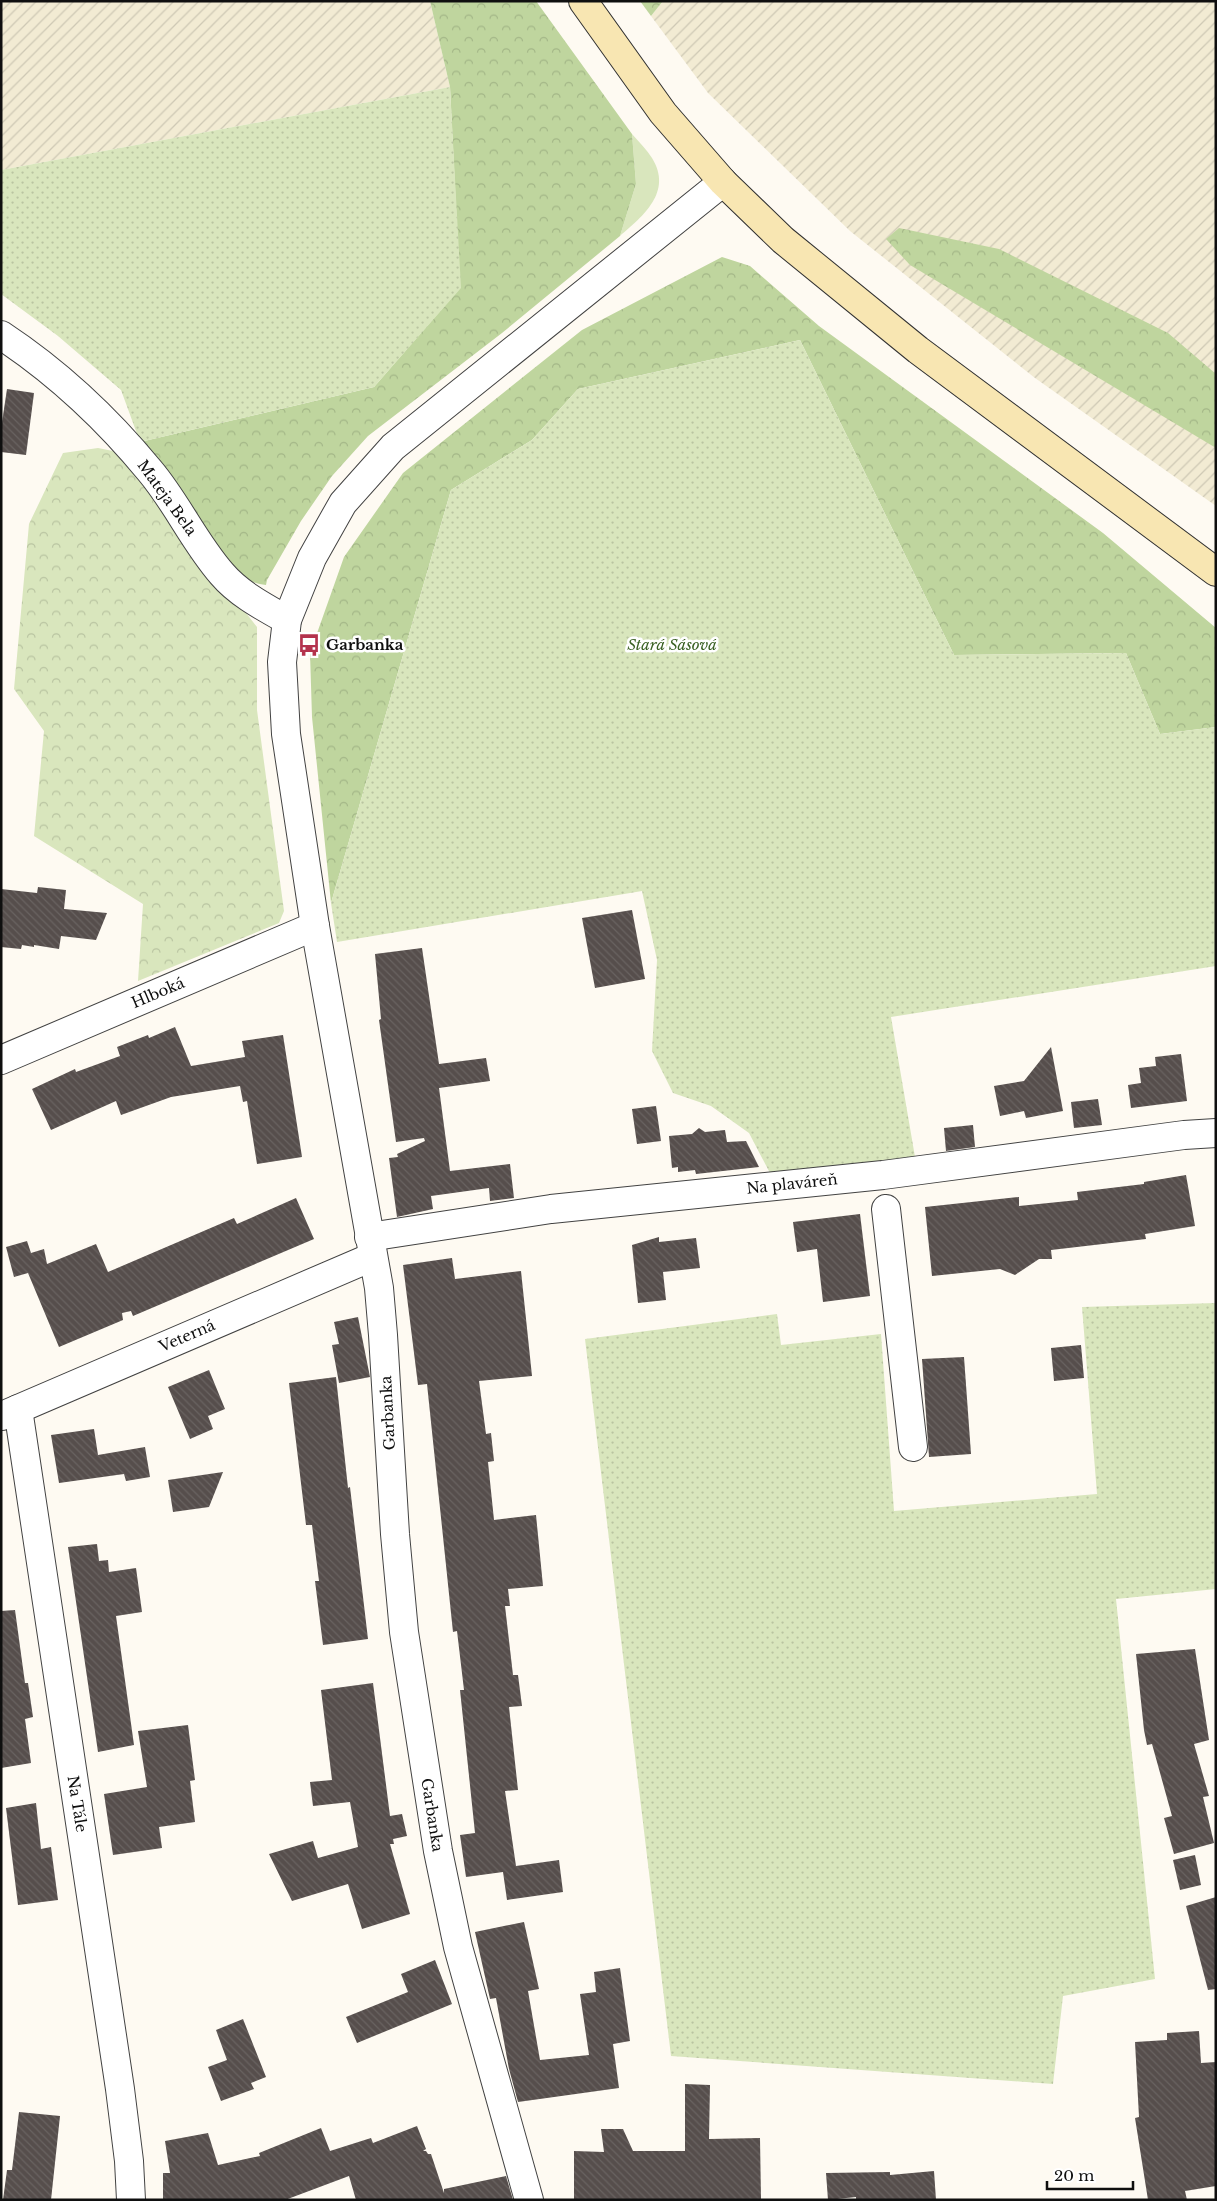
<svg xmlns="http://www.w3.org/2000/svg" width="1217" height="2201" font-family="'Libre Baskerville',serif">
<defs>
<pattern id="farmland-furrows" width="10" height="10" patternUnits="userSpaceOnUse" patternTransform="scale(1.25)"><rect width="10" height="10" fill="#f2ebd3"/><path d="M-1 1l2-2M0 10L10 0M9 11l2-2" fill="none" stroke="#cec8b4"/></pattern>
<pattern id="forest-crowns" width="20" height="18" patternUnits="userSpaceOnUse" patternTransform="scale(1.25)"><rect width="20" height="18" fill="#bfd59e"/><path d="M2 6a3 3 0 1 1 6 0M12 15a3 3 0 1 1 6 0" fill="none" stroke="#a3b687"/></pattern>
<pattern id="park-crowns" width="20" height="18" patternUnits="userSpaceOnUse" patternTransform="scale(1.25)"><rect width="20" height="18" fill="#d9e6bd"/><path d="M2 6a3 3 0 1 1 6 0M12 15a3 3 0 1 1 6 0" fill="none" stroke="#b9c4a1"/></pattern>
<pattern id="garden-dots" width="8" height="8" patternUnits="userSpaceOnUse" patternTransform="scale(1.25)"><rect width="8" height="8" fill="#d9e6bd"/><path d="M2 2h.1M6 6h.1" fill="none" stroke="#b9c4a1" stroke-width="1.8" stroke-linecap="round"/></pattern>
<pattern id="building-back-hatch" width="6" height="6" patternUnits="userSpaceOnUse" patternTransform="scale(1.25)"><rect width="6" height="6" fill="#564e4c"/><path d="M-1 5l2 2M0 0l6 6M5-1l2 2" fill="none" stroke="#696361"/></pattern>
</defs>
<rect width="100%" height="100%" fill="#fefaf2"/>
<g fill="url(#farmland-furrows)">
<path d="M 1,1 L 430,1 L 450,87 L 1,170 Z"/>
<path d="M 663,1 L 1216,1 L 1216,506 L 1035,378 L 850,231 L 708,93 L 651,16 Z"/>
</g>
<path fill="#d9e6bd" d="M 632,134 C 639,142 647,150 652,158 C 673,192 643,216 620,236 L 636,184 Z"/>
<g fill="url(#forest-crowns)">
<path d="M 430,1 L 536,1 L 632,134 L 636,184 L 620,236 L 502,333 L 368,436 L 332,476 L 301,521 L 267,580 L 266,585 C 248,583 238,574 225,562 L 140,442 L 374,387 L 460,288 L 450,87 Z"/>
<path d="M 640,1 L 663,1 L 651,16 Z"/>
<path d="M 899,228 L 999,249 L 1168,333 L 1216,374 L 1216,448 L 910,265 L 886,239 Z"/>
<path d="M 722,257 L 750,266 L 819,326 L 1103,533 L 1216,628 L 1216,727 L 1160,734 L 1126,653 L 954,655 L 800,340 L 578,389 L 532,440 L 451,490 L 331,903 L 312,717 L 310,653 L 344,557 L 403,473 L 582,330 Z"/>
</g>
<path fill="url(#park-crowns)" d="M 98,448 L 113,451 L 125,458 L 257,627 L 257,710 L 284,911 L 279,923 L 138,981 L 143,904 L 34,836 L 44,731 L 14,689 L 29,524 L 63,453 Z"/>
<g fill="url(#garden-dots)">
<path d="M 450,87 L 461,288 L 374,387 L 140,442 L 121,390 L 58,336 L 1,294 L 1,170 Z"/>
<path d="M 800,340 L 954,655 L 1126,653 L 1160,734 L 1216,727 L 1216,966 L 891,1017 L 915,1157 L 771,1175 L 749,1133 L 711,1106 L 673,1093 L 652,1051 L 657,960 L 642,891 L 337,942 L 331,903 L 451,490 L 532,440 L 578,389 Z"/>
<path d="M 1216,1303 L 1216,1589 L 1116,1599 L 1155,1979 L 1063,1996 L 1053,2084 L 671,2056 L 585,1339 L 777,1314 L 781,1345 L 881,1334 L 894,1511 L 1097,1494 L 1082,1307 Z"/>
</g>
<g fill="url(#building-back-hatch)">
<path d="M 7,389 L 34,393 L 26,455 L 1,452 L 1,429 Z"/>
<path d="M 38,887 L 66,890 L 64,909 L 107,913 L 96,940 L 61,936 L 59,949 L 34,945 L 34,947 L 22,945 L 21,949 L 1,947 L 1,889 L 37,893 Z"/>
<path d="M 632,910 L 645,979 L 595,988 L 582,918 Z"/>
<path d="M 422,948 L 439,1064 L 486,1058 L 490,1081 L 439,1088 L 450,1171 L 510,1164 L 514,1198 L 490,1201 L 489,1188 L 431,1196 L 433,1209 L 397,1217 L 389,1158 L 398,1157 L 397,1154 L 425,1141 L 424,1138 L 396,1142 L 379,1020 L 381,1019 L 375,954 Z"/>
<path d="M 175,1027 L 191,1066 L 245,1057 L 242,1041 L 283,1035 L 302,1157 L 257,1164 L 247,1101 L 243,1102 L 240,1086 L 171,1097 L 121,1115 L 116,1101 L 51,1130 L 32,1089 L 75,1069 L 76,1072 L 120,1056 L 117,1047 L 148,1035 L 149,1038 Z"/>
<path d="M 1051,1047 L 1063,1111 L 1026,1118 L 1024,1111 L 1000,1116 L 994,1086 L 1024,1081 Z"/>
<path d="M 1181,1054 L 1187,1101 L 1131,1108 L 1128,1085 L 1141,1083 L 1139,1068 L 1156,1066 L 1155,1057 Z"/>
<path d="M 1098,1099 L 1102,1125 L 1074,1128 L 1071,1102 Z"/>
<path d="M 656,1106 L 661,1141 L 637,1144 L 632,1109 Z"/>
<path d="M 973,1125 L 975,1147 L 946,1151 L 944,1128 Z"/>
<path d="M 699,1128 L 705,1132 L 725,1130 L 727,1142 L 746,1141 L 759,1167 L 696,1174 L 695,1170 L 678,1172 L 678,1167 L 672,1168 L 669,1136 L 692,1134 Z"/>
<path d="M 1186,1175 L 1195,1226 L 1145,1234 L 1146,1239 L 1051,1250 L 1052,1259 L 1039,1259 L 1015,1275 L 1000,1269 L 932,1276 L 925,1207 L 1019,1197 L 1019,1206 L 1078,1200 L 1077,1192 L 1144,1184 L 1144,1182 Z"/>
<path d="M 296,1198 L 314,1239 L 133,1316 L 131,1311 L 122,1313 L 123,1320 L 59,1347 L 28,1273 L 14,1277 L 6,1247 L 27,1241 L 31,1253 L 44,1249 L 47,1264 L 96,1244 L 108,1272 L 234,1218 L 237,1224 Z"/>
<path d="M 860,1214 L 870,1296 L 823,1302 L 817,1249 L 797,1252 L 793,1222 Z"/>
<path d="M 659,1237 L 659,1242 L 696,1238 L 700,1268 L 663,1272 L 666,1300 L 638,1303 L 632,1245 Z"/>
<path d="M 452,1258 L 455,1279 L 521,1271 L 532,1376 L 479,1381 L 486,1434 L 491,1433 L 494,1461 L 488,1462 L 494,1520 L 536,1515 L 543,1586 L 508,1589 L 510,1606 L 505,1606 L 513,1675 L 518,1675 L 522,1706 L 509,1707 L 518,1790 L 505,1791 L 516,1866 L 559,1860 L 563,1892 L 507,1900 L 503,1872 L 466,1877 L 460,1835 L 475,1833 L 460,1690 L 464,1690 L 457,1631 L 453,1632 L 427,1384 L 418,1385 L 403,1265 Z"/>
<path d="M 358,1317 L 370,1377 L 339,1383 L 332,1345 L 339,1344 L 334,1322 Z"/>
<path d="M 1081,1345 L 1084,1378 L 1054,1381 L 1051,1348 Z"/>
<path d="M 964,1357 L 971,1454 L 929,1457 L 922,1359 Z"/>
<path d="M 209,1370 L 225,1409 L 208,1416 L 213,1429 L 190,1439 L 168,1387 Z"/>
<path d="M 336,1377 L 348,1488 L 350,1487 L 368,1639 L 323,1645 L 315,1581 L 319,1581 L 312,1525 L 306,1525 L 289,1383 Z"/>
<path d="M 94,1429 L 98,1455 L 145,1447 L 150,1477 L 126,1481 L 124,1474 L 59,1483 L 51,1435 Z"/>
<path d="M 223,1472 L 209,1507 L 173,1512 L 168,1480 Z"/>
<path d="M 97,1544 L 99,1561 L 108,1560 L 109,1572 L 136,1568 L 142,1612 L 116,1616 L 134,1745 L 98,1752 L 68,1547 Z"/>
<path d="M 15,1610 L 25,1683 L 28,1683 L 33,1717 L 25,1719 L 31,1763 L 1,1768 L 1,1611 Z"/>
<path d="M 1195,1649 L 1209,1740 L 1194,1744 L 1209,1796 L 1203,1797 L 1214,1843 L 1174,1854 L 1164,1818 L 1172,1816 L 1152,1744 L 1147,1745 L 1144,1730 L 1136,1654 Z"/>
<path d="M 373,1683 L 390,1816 L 402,1814 L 407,1836 L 393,1839 L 394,1844 L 390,1844 L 410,1914 L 362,1929 L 348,1884 L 292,1901 L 269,1854 L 313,1841 L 318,1858 L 358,1847 L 350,1802 L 313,1806 L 310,1782 L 332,1780 L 321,1690 Z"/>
<path d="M 188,1725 L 195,1780 L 190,1781 L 195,1822 L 159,1827 L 162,1848 L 113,1855 L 104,1794 L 147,1787 L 138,1731 Z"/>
<path d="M 36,1803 L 41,1849 L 51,1847 L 58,1900 L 18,1905 L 6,1808 Z"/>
<path d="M 1195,1855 L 1201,1885 L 1180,1890 L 1173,1860 Z"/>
<path d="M 1216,1897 L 1216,1989 L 1208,1990 L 1186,1906 Z"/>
<path d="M 524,1922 L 539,1989 L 528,1991 L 540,2060 L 589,2055 L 580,1994 L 596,1992 L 594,1972 L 620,1968 L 630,2041 L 613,2044 L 619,2088 L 518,2102 L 509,2069 L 496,1998 L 490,1999 L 475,1932 Z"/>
<path d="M 435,1960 L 452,2004 L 357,2043 L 346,2017 L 408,1992 L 401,1974 Z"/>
<path d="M 243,2019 L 266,2077 L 251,2083 L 254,2089 L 221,2101 L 208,2067 L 227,2060 L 216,2030 Z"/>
<path d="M 1199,2031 L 1201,2063 L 1216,2062 L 1216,2186 L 1185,2191 L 1187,2200 L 1148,2200 L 1135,2118 L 1139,2117 L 1135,2042 L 1167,2040 L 1167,2033 Z"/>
<path d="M 685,2084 L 710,2085 L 709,2139 L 760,2138 L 761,2200 L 574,2200 L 574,2151 L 604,2152 L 601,2129 L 623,2129 L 633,2151 L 685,2151 Z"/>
<path d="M 19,2112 L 60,2116 L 51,2200 L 3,2200 L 7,2170 L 12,2170 Z"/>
<path d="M 417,2126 L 426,2149 L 423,2151 L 426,2151 L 428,2154 L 431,2154 L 444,2193 L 444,2189 L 506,2176 L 513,2200 L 356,2200 L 349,2176 L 285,2200 L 163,2200 L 163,2173 L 170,2173 L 165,2141 L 208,2133 L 218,2165 L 260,2156 L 259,2153 L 321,2128 L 330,2151 L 371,2138 L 373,2143 Z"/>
<path d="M 934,2171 L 936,2200 L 856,2200 L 856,2197 L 828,2200 L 826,2173 L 890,2172 L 890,2175 Z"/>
</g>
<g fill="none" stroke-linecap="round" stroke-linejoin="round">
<defs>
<g id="street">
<path d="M 1,335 C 57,372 108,420 150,471 C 177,503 194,542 222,574 C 239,594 264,607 287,620"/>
<path d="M 1,1060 L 315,926"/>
<path d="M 886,1209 L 913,1447"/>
<path d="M 369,1237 L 551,1209 L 883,1175 L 1184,1135 L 1216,1133"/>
<path d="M 18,1409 L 120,2089 L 129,2161 L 131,2200"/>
<path d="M 2,1416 L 372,1257"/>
<path d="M 529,2200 L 458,1947 L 438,1851 L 404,1632 L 395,1534 L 383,1335 L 379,1288 L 315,926 L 286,734 L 282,662 L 287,620 L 312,558 L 343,503 L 393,447 L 723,182"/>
</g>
<path id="secondary" d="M 583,1 L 663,113 L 723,182 L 783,240 L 918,350 L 1216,572"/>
</defs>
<use href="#street" stroke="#424242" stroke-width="30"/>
<use href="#secondary" stroke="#313131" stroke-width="30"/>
<use href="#street" stroke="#fff" stroke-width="28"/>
<use href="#secondary" stroke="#f8e6b2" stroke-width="28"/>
</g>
<defs>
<symbol id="bus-bare" viewBox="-9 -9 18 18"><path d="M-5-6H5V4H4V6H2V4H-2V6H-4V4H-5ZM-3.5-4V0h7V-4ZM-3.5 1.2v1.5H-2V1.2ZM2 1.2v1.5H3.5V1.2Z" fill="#b4324c" stroke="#fff" stroke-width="2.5" paint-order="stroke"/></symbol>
</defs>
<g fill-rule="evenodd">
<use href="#bus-bare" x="293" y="629" width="32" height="32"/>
</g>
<g text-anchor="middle" stroke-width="5" stroke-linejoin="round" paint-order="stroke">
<g font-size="15" fill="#0f0f0f" stroke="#fff">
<text transform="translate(167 498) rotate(54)" y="5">Mateja Bela</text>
<text transform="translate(158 993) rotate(-23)" y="5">Hlboká</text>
<text transform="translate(792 1184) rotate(-6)" y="5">Na plaváreň</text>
<text transform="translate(187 1336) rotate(-23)" y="5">Veterná</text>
<text transform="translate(388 1413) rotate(-93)" y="5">Garbanka</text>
<text transform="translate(77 1804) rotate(81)" y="5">Na Tále</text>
<text transform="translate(432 1815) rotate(81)" y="5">Garbanka</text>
</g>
<g font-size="15" font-weight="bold" fill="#0f0f0f" stroke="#fff" text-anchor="start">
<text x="326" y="650">Garbanka</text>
</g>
<g font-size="15" font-style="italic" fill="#3a6124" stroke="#fff">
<text x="672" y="650">Stará Sásová</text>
</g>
</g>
<rect width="1217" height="2201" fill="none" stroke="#0f0f0f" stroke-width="5"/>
<path d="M1047 2181v8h86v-8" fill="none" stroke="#0f0f0f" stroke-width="2.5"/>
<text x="1054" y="2181" font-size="15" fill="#0f0f0f" stroke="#ffffff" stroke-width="4" paint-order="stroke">20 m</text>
</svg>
